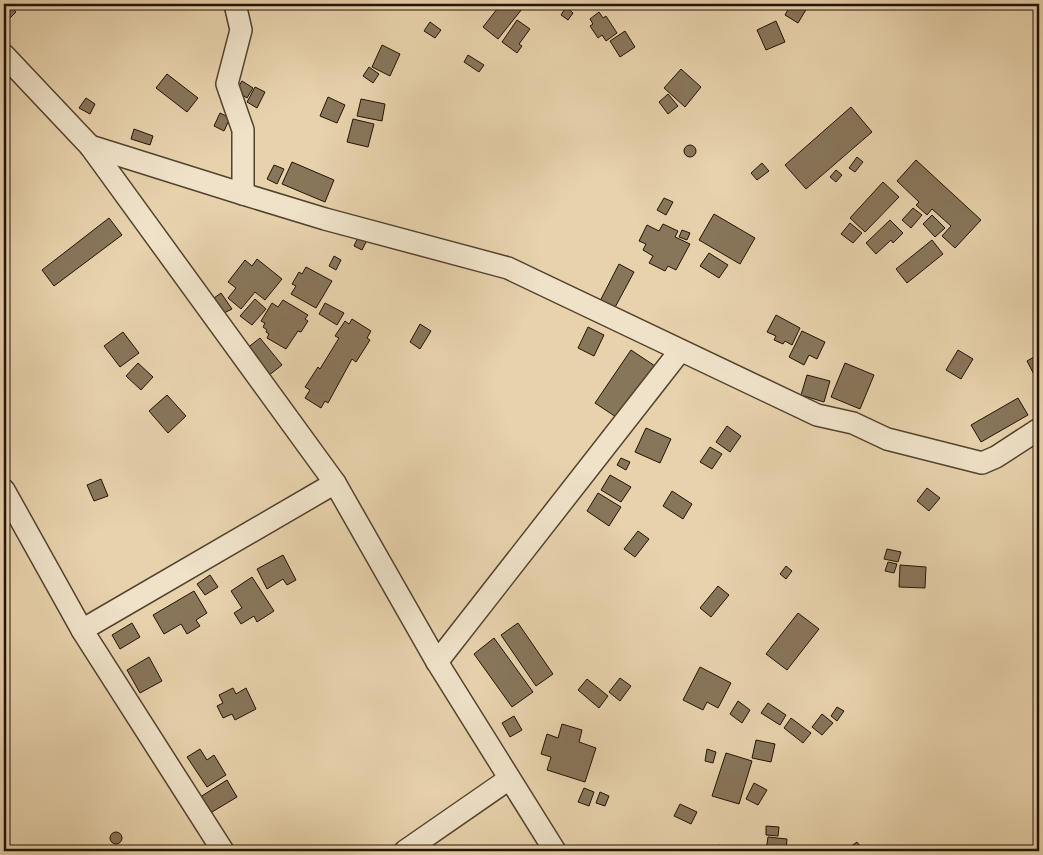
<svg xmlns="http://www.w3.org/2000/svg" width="1043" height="855" font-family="'Old Standard TT',serif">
<rect width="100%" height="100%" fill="#e7d2ac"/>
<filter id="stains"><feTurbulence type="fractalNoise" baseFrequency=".004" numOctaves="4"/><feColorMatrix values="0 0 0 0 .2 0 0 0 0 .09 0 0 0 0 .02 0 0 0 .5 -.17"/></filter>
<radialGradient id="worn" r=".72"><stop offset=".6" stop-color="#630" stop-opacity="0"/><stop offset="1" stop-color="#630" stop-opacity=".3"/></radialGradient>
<g fill="#88765b" stroke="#221304">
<path d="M 4,4 L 8,4 L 16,12 L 8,20 L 4,15 Z"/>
<path d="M 430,4 L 443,4 L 440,9 Z"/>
<path d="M 501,4 L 526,4 L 498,39 L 483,27 Z"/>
<path d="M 791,4 L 799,4 L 807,8 L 798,23 L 785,15 Z"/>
<path d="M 566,7 L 573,13 L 568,20 L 561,15 Z"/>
<path d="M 599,12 L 603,18 L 606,16 L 617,33 L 606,41 L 602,35 L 598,38 L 590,26 L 593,24 L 590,19 Z"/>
<path d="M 517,20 L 530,29 L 519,44 L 522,46 L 517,53 L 502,42 Z"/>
<path d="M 776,21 L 785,42 L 766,50 L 757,30 Z"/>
<path d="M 430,22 L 441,30 L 435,38 L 424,31 Z"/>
<path d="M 625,31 L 635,47 L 620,57 L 610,41 Z"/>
<path d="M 382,45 L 400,54 L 390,76 L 372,67 Z"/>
<path d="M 468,55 L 484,65 L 479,72 L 464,62 Z"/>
<path d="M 369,67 L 379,74 L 373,83 L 363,76 Z"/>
<path d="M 681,69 L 701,87 L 685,107 L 664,88 Z"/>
<path d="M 167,74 L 198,98 L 187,112 L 156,88 Z"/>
<path d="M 242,81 L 253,88 L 247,98 L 236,91 Z"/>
<path d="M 255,87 L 265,92 L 257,108 L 247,102 Z"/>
<path d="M 668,94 L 678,106 L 668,114 L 659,102 Z"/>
<path d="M 328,97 L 345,105 L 337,123 L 320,116 Z"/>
<path d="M 86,98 L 95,104 L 90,114 L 79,108 Z"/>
<path d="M 361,99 L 385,104 L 382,121 L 357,116 Z"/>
<path d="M 851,107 L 872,132 L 806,189 L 785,165 Z"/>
<path d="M 220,113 L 230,118 L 224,131 L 214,126 Z"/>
<path d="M 353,119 L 374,124 L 368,147 L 347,142 Z"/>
<path d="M 134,129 L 153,136 L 150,145 L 131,139 Z"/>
<circle cx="690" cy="151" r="6"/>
<path d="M 857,157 L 863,162 L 855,172 L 849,168 Z"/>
<path d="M 916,160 L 981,220 L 955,248 L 942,236 L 951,226 L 932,209 L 927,215 L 916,205 L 919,202 L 897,181 Z"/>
<path d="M 292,162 L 334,180 L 325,202 L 282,184 Z"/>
<path d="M 762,163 L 769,171 L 757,180 L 751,173 Z"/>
<path d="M 274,165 L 284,169 L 277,184 L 267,179 Z"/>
<path d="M 836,170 L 842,175 L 836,182 L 830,177 Z"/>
<path d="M 883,182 L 899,197 L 865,232 L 850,218 Z"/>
<path d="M 664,198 L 673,202 L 666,215 L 657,210 Z"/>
<path d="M 913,208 L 922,215 L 911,228 L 902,220 Z"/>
<path d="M 714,214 L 755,238 L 740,264 L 699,240 Z"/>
<path d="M 932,215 L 945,228 L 935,237 L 923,224 Z"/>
<path d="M 109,218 L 122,235 L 54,286 L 42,270 Z"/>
<path d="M 890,220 L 903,233 L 893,243 L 891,240 L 876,254 L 866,243 Z"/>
<path d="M 850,223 L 862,233 L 853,243 L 841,234 Z"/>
<path d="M 663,224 L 678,231 L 675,237 L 690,244 L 676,270 L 668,266 L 665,271 L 649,263 L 653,256 L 643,250 L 646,244 L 639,241 L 647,225 L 659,231 Z"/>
<path d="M 682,230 L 690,233 L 687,240 L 679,237 Z"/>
<path d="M 359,235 L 368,238 L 362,250 L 354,246 Z"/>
<path d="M 932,240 L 943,254 L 907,283 L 896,269 Z"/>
<path d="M 709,253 L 728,265 L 719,278 L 700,266 Z"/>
<path d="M 334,256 L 341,260 L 336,270 L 329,266 Z"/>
<path d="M 257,259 L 282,279 L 265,300 L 255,292 L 241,309 L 228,298 L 236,288 L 228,282 L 245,260 L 252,266 Z"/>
<path d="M 619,264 L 634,272 L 613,311 L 599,303 Z"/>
<path d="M 306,267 L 332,281 L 316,308 L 291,294 L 296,286 L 292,284 L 299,272 L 302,274 Z"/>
<path d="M 221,293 L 232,309 L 224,313 L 214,298 Z"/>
<path d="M 255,299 L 266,309 L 252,325 L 240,316 Z"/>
<path d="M 283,300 L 308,315 L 305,319 L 308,321 L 301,332 L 298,331 L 286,349 L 267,338 L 269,334 L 266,332 L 267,330 L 263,327 L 265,323 L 261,321 L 272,303 L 278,307 Z"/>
<path d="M 325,303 L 344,313 L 337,325 L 319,314 Z"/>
<path d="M 776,315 L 800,328 L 792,345 L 785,341 L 783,344 L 774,340 L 776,336 L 767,332 Z"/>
<path d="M 352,319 L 371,331 L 367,338 L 370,340 L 356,362 L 352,359 L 328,403 L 325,401 L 321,408 L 305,398 L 310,390 L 305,387 L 318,367 L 320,369 L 339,338 L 335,336 L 345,321 L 349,324 Z"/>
<path d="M 420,324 L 431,331 L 420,349 L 410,342 Z"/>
<path d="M 588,327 L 604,335 L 594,356 L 578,348 Z"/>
<path d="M 802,331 L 825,342 L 817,359 L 809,355 L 804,365 L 789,357 Z"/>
<path d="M 123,332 L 139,353 L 120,367 L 104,346 Z"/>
<path d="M 260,338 L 282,365 L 268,376 L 246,349 Z"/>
<path d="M 1039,338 L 1039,351 L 1034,341 Z"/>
<path d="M 631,350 L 655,366 L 619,419 L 595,403 Z"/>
<path d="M 958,350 L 973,359 L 961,379 L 946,370 Z"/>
<path d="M 1039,354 L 1039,384 L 1027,361 Z"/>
<path d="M 138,363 L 153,377 L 141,390 L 126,376 Z"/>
<path d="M 845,363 L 874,375 L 860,409 L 831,397 Z"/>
<path d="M 807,375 L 830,381 L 824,402 L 801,395 Z"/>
<path d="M 167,395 L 186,416 L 168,433 L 149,411 Z"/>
<path d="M 1018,398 L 1028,415 L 981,442 L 971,425 Z"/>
<path d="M 727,426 L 741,436 L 730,452 L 716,442 Z"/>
<path d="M 646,428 L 671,439 L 660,463 L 635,452 Z"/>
<path d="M 710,447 L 722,454 L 712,469 L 700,462 Z"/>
<path d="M 621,458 L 630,462 L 626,470 L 617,465 Z"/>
<path d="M 610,475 L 631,487 L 621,502 L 601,490 Z"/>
<path d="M 101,479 L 108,496 L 94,501 L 87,485 Z"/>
<path d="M 927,488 L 940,498 L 929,511 L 917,501 Z"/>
<path d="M 672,491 L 692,504 L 683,519 L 663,506 Z"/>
<path d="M 598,493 L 621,507 L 609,526 L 587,511 Z"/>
<path d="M 638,531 L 649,539 L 635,557 L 624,549 Z"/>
<path d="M 887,549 L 901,552 L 898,562 L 884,559 Z"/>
<path d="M 283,555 L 296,580 L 287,585 L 283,579 L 267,589 L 257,569 Z"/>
<path d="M 888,562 L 897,564 L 894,573 L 885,571 Z"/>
<path d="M 900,565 L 926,567 L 925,588 L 899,587 Z"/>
<path d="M 786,566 L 792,571 L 786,579 L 780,574 Z"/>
<path d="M 210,575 L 218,587 L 205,595 L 197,584 Z"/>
<path d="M 252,577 L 274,611 L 257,622 L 254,616 L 241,624 L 234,613 L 242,608 L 231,591 Z"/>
<path d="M 718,586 L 729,595 L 711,617 L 700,608 Z"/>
<path d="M 194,591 L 207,613 L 196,620 L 200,626 L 187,634 L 181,624 L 164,634 L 153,615 Z"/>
<path d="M 798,613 L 819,629 L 787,670 L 766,654 Z"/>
<path d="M 132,623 L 140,637 L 120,649 L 112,635 Z"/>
<path d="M 518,623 L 553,674 L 536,686 L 501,635 Z"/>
<path d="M 494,638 L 533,692 L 512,707 L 474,654 Z"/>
<path d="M 149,657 L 162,681 L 140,693 L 127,670 Z"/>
<path d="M 700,667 L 731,683 L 718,708 L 707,702 L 703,710 L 683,700 Z"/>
<path d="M 620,678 L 631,686 L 620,701 L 609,692 Z"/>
<path d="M 587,679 L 608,696 L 599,708 L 578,690 Z"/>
<path d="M 233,688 L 236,694 L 246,688 L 256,709 L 235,720 L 232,714 L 223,718 L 217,706 L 223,703 L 219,695 Z"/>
<path d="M 738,701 L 750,710 L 742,723 L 730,714 Z"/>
<path d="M 768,703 L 786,715 L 780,725 L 761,713 Z"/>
<path d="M 837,707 L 844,711 L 837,721 L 831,716 Z"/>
<path d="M 822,714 L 833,723 L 822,735 L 812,727 Z"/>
<path d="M 514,716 L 522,730 L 510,737 L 502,723 Z"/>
<path d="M 791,718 L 811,733 L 803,743 L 784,728 Z"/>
<path d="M 562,724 L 582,730 L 579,742 L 596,748 L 585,782 L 547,770 L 551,757 L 541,754 L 547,734 L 558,738 Z"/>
<path d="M 756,740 L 775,744 L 771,762 L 752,758 Z"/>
<path d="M 200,749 L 207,760 L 214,755 L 226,775 L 207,787 L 187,757 Z"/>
<path d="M 707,749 L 716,752 L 713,763 L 705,761 Z"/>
<path d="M 726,753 L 752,761 L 739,804 L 712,796 Z"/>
<path d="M 227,780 L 237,797 L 207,815 L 197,799 Z"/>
<path d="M 754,783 L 767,790 L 758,805 L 746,799 Z"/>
<path d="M 584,788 L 594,792 L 589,806 L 578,802 Z"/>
<path d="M 600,792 L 609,796 L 605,806 L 596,803 Z"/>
<path d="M 680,804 L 697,812 L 691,824 L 674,816 Z"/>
<path d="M 766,826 L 779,827 L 778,836 L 766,835 Z"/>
<circle cx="116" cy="838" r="6"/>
<path d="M 768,837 L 787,839 L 786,851 L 766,851 Z"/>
<path d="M 857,842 L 864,851 L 844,851 Z"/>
<path d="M 719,845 L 734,851 L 716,851 Z"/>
</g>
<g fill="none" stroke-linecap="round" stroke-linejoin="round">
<defs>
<g id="minor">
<path d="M 4,55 L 90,146 L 335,483 L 437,662 L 555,851"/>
<path d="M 90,146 L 243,194 L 243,130 L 227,84 L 241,30 L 235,4"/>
<path d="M 243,194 L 325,219 L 508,268 L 817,415 L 853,423 L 887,439 L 982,463 L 996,457 L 1039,429"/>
<path d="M 4,490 L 82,630 L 223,851"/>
<path d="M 82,630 L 335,483"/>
<path d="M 437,662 L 680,351"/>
<path d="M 405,851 L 509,779"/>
</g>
</defs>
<use href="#minor" stroke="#53432e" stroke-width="24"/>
<use href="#minor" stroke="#efe2c9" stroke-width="21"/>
</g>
<rect width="1043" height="855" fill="none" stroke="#e7d2ac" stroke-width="20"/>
<rect x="5" y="5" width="1033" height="845" fill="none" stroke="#221304" stroke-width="2.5"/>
<rect x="10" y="10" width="1023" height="835" fill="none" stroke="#221304"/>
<rect width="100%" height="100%" filter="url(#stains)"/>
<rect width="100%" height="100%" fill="url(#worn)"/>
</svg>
